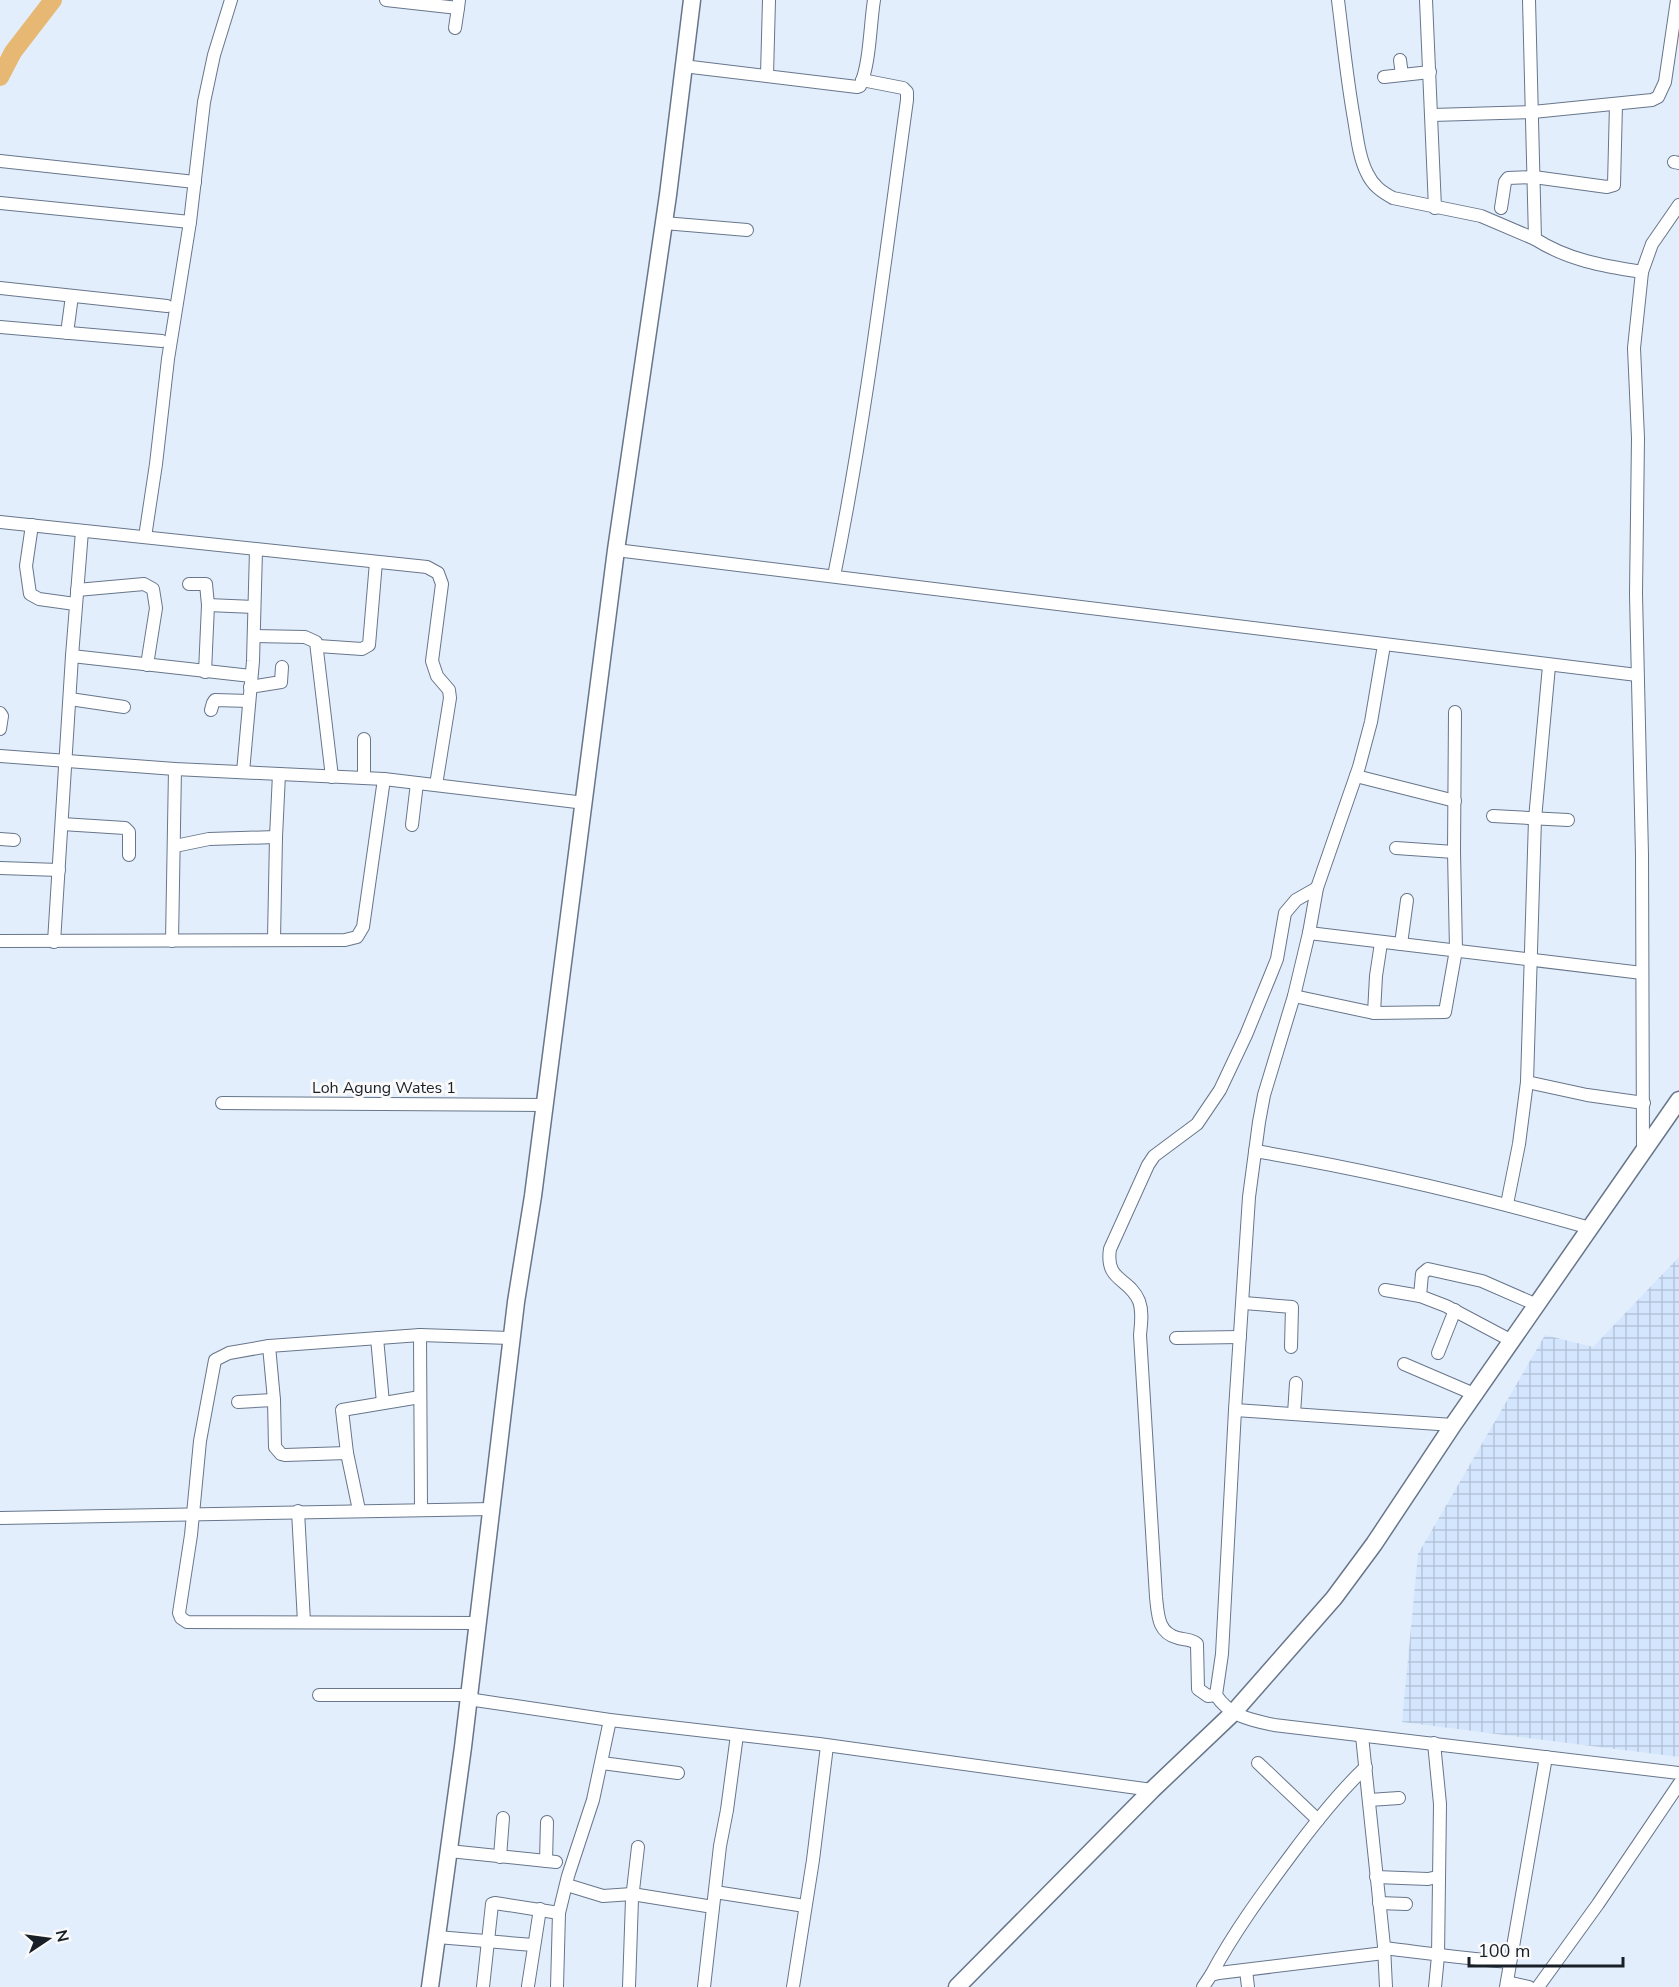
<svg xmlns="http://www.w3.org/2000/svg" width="1679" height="1987" font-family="'Nunito Sans',sans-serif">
<defs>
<pattern id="industrial-grid" width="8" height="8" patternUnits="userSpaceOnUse" patternTransform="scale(1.5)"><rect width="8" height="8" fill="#d4e6fe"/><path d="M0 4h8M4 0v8" fill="none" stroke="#b5c5da"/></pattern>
</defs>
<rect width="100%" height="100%" fill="#e3eefc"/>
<path fill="url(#industrial-grid)" d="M 1679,1257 L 1679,1757 L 1402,1722 L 1418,1554 L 1545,1335 L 1593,1347 Z"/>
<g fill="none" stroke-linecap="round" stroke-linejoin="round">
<path stroke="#e7b874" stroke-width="18" d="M 0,77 L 13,52 L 53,0"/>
<defs>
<g id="street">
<path d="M 386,0 L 458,8 L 459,0"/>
<path d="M 1338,0 C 1343,40 1347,80 1354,119 C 1357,137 1359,157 1367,173 C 1373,186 1382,192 1393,198 L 1481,216 L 1535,239"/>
<path d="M 1426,0 L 1435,208"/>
<path d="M 1529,0 L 1535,239 C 1568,260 1603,266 1642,272"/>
<path d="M 455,28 L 458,8"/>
<path d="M 1400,60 L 1402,75"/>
<path d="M 683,66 L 857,87 L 860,86 C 870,64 870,25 874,0"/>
<path d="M 767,75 L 769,0"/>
<path d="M 1384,77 L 1430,72"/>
<path d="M 1432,115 L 1533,112 L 1652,100 L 1658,97 L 1665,82 L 1677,0"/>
<path d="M 0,161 L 195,182"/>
<path d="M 1674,162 L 1679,163"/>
<path d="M 0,203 L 190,222"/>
<path d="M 1501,208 L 1505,182 L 1508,178 L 1534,177 L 1607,187 L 1614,185 L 1616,104"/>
<path d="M 664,223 L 747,230"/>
<path d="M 0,288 L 167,306"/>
<path d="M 0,327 L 162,341"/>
<path d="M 67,333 L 72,296"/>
<path d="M 0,522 L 427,567 L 438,573 L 442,584 L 432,661 L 437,676 L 449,690 L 450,698 L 436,785"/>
<path d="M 32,525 L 26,566 L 30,594 L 39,599 L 75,604"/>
<path d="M 145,537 L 156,464 L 168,359 L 190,222 L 204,102 L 214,55 L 231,0"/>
<path d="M 616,550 L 1637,675"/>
<path d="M 834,576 C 866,419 885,259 907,100 L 907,92 L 903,88 L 862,80"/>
<path d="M 189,584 L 206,584 L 208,605 L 205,672"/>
<path d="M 77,590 L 144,584 L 153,589 L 156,608 L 147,665"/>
<path d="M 208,605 L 254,607"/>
<path d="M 254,636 L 305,637 L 316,642 L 332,777"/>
<path d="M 1384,645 L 1371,722 L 1359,767 L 1317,888 L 1309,933 L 1294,996 L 1264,1095 L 1259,1122 L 1249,1197 L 1235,1410 L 1222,1654 L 1216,1695 C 1229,1716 1251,1720 1274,1725 L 1679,1773"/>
<path d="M 318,646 L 362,649 L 369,645 L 376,562"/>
<path d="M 72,656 L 251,676"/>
<path d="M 250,687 L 281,682 L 282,667"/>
<path d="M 70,699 L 124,707"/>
<path d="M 211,710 L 213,703 L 215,700 L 249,701"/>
<path d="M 0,713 L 2,716 L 0,729"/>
<path d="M 0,756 L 175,769 L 384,779 L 585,803"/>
<path d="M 243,772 L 253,661 L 256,550"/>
<path d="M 1356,776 L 1455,801"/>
<path d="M 364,778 L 364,739"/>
<path d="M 1493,816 L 1568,820"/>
<path d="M 62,824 L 125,828 L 129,832 L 129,855"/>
<path d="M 412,825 L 417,783"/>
<path d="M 0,839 L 14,840"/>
<path d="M 175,846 L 209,839 L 276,837"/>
<path d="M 1396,848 L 1454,852"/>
<path d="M 0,868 L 59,870"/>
<path d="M 1309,933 L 1642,973"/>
<path d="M 274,939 L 276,837 L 279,774"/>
<path d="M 0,941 L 345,940 L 357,937 L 363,927 L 384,779"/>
<path d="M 172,941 L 175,769"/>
<path d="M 54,942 L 72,656 L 82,531"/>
<path d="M 1401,944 L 1407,900"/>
<path d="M 1294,996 L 1374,1013 L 1445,1012 L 1456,950 L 1454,852 L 1455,712"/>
<path d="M 1374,1013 L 1376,976 L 1381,943"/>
<path d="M 1527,1082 L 1587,1095 L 1644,1103"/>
<path d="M 222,1103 L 545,1105"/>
<path d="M 1255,1151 C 1369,1170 1479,1196 1590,1228"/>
<path d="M 1643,1152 L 1642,855 L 1636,594 L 1638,438 L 1634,348 L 1642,272 L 1652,244 L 1679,205"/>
<path d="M 1507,1204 L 1519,1144 L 1527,1082 L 1535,819 L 1549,666"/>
<path d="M 1385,1290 L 1420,1296 L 1446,1306 L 1512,1341"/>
<path d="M 1420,1296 L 1422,1274 L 1428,1269 L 1482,1281 L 1537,1305"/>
<path d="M 1244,1303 L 1292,1307 L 1291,1347"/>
<path d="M 420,1335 L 421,1509"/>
<path d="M 377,1338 L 383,1403"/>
<path d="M 1176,1338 L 1240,1337"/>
<path d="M 269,1346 L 274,1400 L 275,1447 L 281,1454 L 285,1455 L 347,1453"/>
<path d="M 1438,1353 L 1455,1310"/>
<path d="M 1404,1364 L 1474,1394"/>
<path d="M 238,1402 L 274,1400"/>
<path d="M 1235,1410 L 1453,1425"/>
<path d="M 1294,1414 L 1296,1383"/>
<path d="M 359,1510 L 347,1453 L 342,1410 L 420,1397"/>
<path d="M 298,1511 L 304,1622"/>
<path d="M 0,1518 L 492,1509"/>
<path d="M 478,1623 L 187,1622 L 181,1618 L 179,1613 L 191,1535 L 200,1441 L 215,1360 L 229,1353 L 269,1346 L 420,1335 L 512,1338"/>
<path d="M 319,1695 L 469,1695"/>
<path d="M 1216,1695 L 1208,1696 L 1198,1689 L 1197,1644 C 1192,1639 1185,1640 1178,1638 C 1158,1633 1158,1616 1156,1597 L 1140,1335 C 1141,1324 1143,1312 1139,1301 C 1129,1277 1105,1282 1110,1249 L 1148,1165 L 1154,1156 L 1197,1124 L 1220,1090 L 1246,1035 L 1271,974 L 1277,959 L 1285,913 L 1296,900 L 1317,888"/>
<path d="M 468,1699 L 610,1720 L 819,1744 L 1152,1790"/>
<path d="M 1362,1736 L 1384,1946 L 1386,1987"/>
<path d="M 1434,1743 L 1440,1804 L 1438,1956 L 1435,1987"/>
<path d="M 602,1763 L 678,1773"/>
<path d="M 1258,1763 L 1318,1820"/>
<path d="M 1369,1800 L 1399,1798"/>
<path d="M 449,1851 L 556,1862"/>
<path d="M 500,1857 L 503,1818"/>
<path d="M 546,1861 L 547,1822"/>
<path d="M 1376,1877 L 1428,1879 L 1437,1877"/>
<path d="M 567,1885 L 603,1896 L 632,1894 L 713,1907"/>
<path d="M 715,1892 L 805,1906"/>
<path d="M 1379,1903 L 1406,1904"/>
<path d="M 437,1937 L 533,1945"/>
<path d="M 1384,1948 C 1426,1953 1467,1959 1509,1962"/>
<path d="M 1246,1970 L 1248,1987"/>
<path d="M 1211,1975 C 1234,1932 1262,1894 1291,1855 C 1314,1824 1338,1793 1366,1767"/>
<path d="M 1507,1982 L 1529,1987"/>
<path d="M 528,1986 L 540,1909"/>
<path d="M 483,1987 L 492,1904 L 495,1903 L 559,1913"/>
<path d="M 557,1987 L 559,1913 L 568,1876 L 593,1800 L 610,1720"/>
<path d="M 629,1987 L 632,1899 L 638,1847"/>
<path d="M 704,1987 L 720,1846 L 727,1810 L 737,1735"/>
<path d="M 793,1987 L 813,1860 L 827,1746"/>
<path d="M 1203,1987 L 1211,1975 L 1219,1973 L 1384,1953"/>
<path d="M 1506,1987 L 1546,1757"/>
<path d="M 1538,1987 L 1598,1904 L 1679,1784"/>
</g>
<g id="secondary">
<path d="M 430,1987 L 463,1747 L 516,1302 L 533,1196 L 616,550 L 668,195 L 692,0"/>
<path d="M 957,1987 L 1152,1790 L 1233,1713 L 1334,1598 L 1374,1544 L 1453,1425 L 1679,1100"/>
</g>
</defs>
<use href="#street" stroke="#67768b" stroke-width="14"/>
<use href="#secondary" stroke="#67768b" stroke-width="19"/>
<use href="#street" stroke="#fff" stroke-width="12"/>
<use href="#secondary" stroke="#fff" stroke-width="16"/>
</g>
<g text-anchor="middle" stroke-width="6" stroke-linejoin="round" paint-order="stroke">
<g font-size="16" fill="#181f27" stroke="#fafafa">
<text x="384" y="1093">Loh Agung Wates 1</text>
</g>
</g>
<g transform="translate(48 1939) rotate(77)" stroke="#fafafa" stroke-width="4.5" paint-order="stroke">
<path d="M0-4.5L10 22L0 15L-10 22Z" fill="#181f27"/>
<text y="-9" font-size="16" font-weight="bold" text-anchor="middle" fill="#181f27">N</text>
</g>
<path d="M1469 1957v9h154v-9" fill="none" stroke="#181f27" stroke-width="3"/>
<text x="1478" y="1957" font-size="18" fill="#181f27" stroke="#fafafa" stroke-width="4.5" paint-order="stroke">100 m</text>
</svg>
